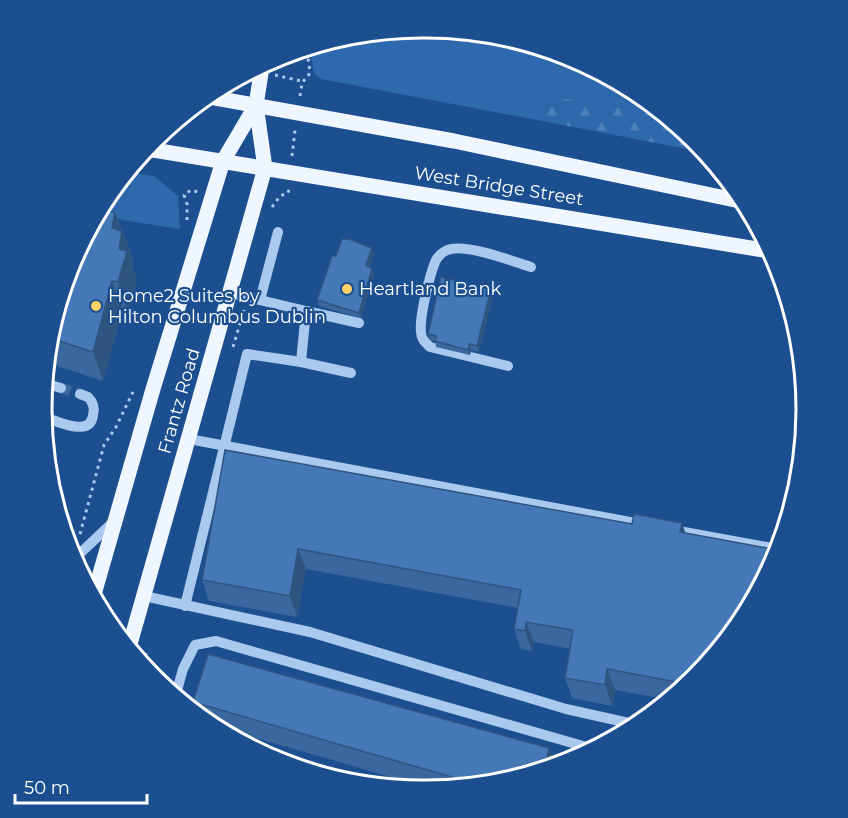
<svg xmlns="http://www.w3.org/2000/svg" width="848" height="818" font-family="Montserrat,sans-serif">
<defs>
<pattern id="forest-firs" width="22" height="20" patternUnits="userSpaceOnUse" patternTransform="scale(1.5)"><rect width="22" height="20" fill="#2e69ad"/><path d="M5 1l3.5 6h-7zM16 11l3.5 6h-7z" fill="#4d80b9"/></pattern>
</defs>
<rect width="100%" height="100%" fill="#1b4f8f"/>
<g fill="#2e69ad">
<path d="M 424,27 L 571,56 L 652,111 L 547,96 L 534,104 L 547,122 L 321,79 L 314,74 L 310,50 Z"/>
<path d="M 131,173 L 154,176 L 178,196 L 180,229 L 102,217 Z"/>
</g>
<path fill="url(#forest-firs)" d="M 547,96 L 652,111 L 694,139 L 703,152 L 547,122 L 534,104 Z"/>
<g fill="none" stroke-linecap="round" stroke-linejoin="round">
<path stroke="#3d69a0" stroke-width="10" stroke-dasharray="10 5" stroke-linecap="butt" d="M 61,388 L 80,394"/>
<g stroke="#a9c9ee" stroke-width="3" stroke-dasharray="3 4.5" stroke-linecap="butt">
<path d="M 275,75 L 301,81 L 303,79"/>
<path d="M 300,96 L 302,83 L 310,73 L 307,50"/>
<path d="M 292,156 L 295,130"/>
<path d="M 272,207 L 280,196 L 288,193 L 289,189"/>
<path d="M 187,220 L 187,204 L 184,195 L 191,190 L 198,192"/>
<path d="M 233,347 L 244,310"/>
<path d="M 80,534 L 104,445 L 116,427 L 133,392"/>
<path d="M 143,663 L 147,650"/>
</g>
<g stroke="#a9c9ee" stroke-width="10">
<path d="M 260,300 L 278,232"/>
<path d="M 306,311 L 359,323"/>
<path d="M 301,362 L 351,373"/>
<path d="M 508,366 L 430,347 C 425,342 421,339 421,332 C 419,318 430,273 436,260 C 439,255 445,250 451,249 C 470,245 512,261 531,267"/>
<path d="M 47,384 L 61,388"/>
<path d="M 44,417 C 57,421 90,438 93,415 C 95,408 93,402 88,397 L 80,394"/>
<path d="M 189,439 L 646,525"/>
<path d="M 673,530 L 778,549"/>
<path d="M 74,559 L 114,521"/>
<path d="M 144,596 L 310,632 L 566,709 L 629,723"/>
<path d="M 185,606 L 247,354 L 301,362 L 306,311 L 230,293"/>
<path d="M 176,694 L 183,669 L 195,645 L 216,641 L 590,748"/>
</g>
<g stroke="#f0f6ff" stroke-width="15">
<path d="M 215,98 L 454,141 L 735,200"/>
<path d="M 147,149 L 769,251"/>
<path d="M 95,591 L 153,389 L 223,161 L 256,105"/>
<path d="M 130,644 L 265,168 L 256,105 L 262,67"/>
</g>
</g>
<g fill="#3a679d">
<path d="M 115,212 L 133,259 L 132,265 L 137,280 L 128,311 L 123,309 L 103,381 L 51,364 L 71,262 Z"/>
<path d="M 372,248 L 374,254 L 369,267 L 372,269 L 374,274 L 361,318 L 319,306 L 317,300 L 336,256 Z"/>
<path d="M 493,295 L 479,352 L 471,350 L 470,355 L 436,347 L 435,341 L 430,340 L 428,334 Z"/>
<path d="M 225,450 L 632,524 L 694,679 L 665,699 L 615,690 L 612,706 L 572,698 L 565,678 L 570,649 L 534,642 L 532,651 L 521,649 L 514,629 L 518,608 L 306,569 L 297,617 L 209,601 L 202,580 Z"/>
<path d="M 193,702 L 555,765 L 432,789 L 232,731 L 194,706 Z"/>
</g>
<g fill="#305480">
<path d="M 115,212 L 133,259 L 132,265 L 137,280 L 128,311 L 118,282 L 112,228 Z"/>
<path d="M 372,248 L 374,254 L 368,271 L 366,265 Z"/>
<path d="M 372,269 L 374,274 L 361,318 L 359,313 Z"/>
<path d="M 112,281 L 123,309 L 103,381 L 93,352 Z"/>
<path d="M 491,289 L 493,295 L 479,352 L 477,346 Z"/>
<path d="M 469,344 L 471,350 L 470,355 L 468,350 Z"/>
<path d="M 682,523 L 689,543 L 680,532 Z"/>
<path d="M 298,549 L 306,569 L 297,617 L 290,596 Z"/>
<path d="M 526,622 L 534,642 L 532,651 L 525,631 Z"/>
<path d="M 607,669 L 615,690 L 612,706 L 605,685 Z"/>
<path d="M 549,748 L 555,765 L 545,767 Z"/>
</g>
<g fill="#4478b7" stroke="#305480" stroke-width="1.5">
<path d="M 106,210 L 115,212 L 112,228 L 122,231 L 119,249 L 127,251 L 118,282 L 112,281 L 93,352 L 56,340 L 71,262 Z"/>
<path d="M 342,239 L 349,239 L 372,248 L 366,265 L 372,269 L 359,313 L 317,300 L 332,256 L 336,256 Z"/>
<path d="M 441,277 L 491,289 L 477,346 L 469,344 L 468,350 L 435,341 L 436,336 L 428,334 Z"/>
<path d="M 225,450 L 632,524 L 634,514 L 682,523 L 680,532 L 778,550 L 777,555 L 694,679 L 687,684 L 607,669 L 605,685 L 565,678 L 573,630 L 526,622 L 525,631 L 514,629 L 521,590 L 298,549 L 290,596 L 202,580 Z"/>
<path d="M 208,654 L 549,748 L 545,767 L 469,782 L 193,702 Z"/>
</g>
<g fill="#ffd166" stroke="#1b4f8f" stroke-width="2">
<circle cx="347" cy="289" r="6"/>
<circle cx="96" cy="306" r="6"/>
</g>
<g text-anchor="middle" stroke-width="4.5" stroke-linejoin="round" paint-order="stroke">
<g font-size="18" fill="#fff" stroke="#1b4f8f">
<text transform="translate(499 186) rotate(9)" y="6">West Bridge Street</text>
<text transform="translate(179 401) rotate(-74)" y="6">Frantz Road</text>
</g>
<g font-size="18" fill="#fff" stroke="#1b4f8f" text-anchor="start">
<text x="359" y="295">Heartland Bank</text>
<text x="108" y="302">Home2 Suites by<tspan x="108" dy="21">Hilton Columbus Dublin</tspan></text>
</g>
</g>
<path d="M0 0H848V818H0ZM423 38H425A371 371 0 0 1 796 409V409A371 371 0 0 1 425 780H423A371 371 0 0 1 52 409V409A371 371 0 0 1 423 38Z" fill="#1b4f8f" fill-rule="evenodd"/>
<path fill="none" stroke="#fff" stroke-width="3" d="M423 38H425A371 371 0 0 1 796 409V409A371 371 0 0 1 425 780H423A371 371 0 0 1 52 409V409A371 371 0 0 1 423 38Z"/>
<path d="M15 794v9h132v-9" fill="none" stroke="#ffffff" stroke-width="3"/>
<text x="24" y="794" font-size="18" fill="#ffffff" stroke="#1b4f8f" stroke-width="4.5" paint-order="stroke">50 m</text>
</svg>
